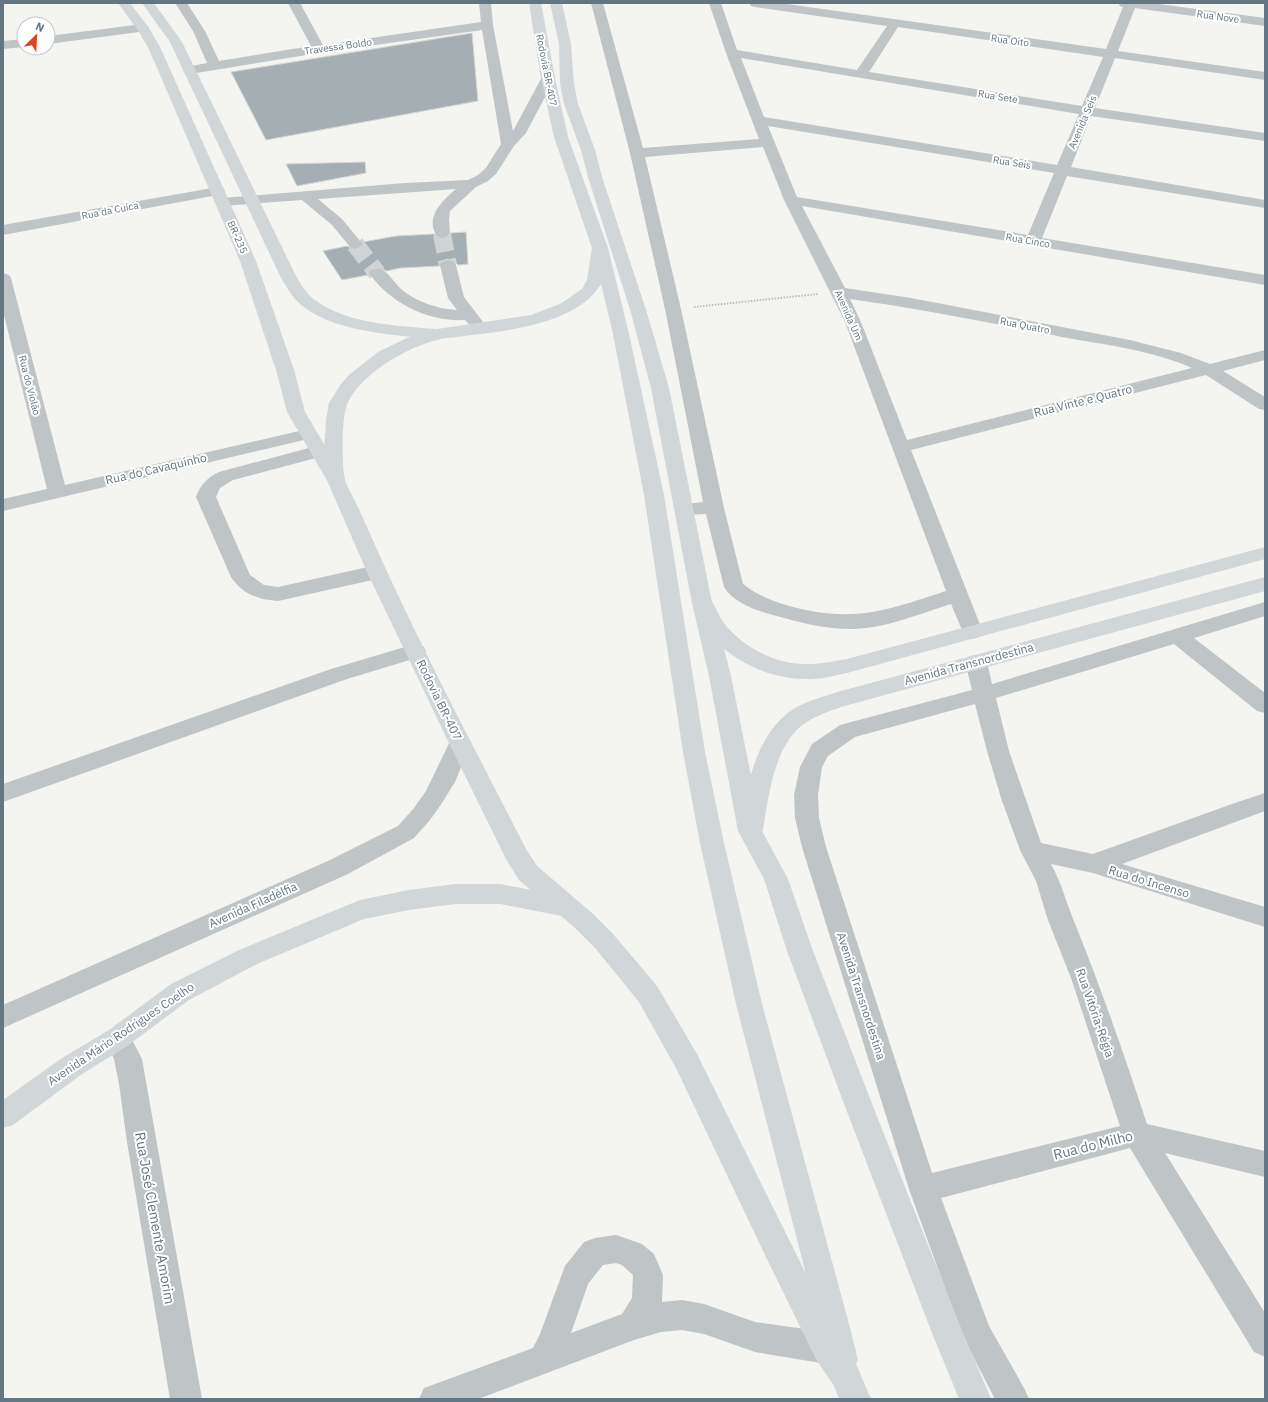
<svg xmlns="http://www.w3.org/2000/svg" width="1268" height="1402" font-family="'IBM Plex Sans',sans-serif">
<rect width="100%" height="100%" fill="#f4f4f0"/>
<g fill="#a5afb3" stroke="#d5d5d3">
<path d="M 472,33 L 478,101 L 266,140 L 231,72 Z"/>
<path d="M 365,162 L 366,173 L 297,186 L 286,164 Z"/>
<path d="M 466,232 L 468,264 L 458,265 L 454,261 L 448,259 L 441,261 L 439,266 L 401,268 L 386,271 L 382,268 L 376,268 L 370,269 L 368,273 L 368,275 L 342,280 L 323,251 L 347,246 L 356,250 L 364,245 L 363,242 L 396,236 L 434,234 L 436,237 L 443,239 L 448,237 L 451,233 Z"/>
</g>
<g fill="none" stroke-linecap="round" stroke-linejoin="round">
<path stroke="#d0d4d4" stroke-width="14" stroke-dasharray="14 7" stroke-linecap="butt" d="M 442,233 L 442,235"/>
<g stroke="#d0d4d4" stroke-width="18" stroke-dasharray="18 8" stroke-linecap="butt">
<path d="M 442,234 L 448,265"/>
<path d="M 355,244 L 377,273"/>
</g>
<path stroke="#bbbdbf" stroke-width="2" stroke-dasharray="1.5 1.5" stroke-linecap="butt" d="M 694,307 L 818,294"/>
<g fill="#bfc4c6" fill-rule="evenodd">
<path d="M 175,3 L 187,3 L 205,31 L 219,61 L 311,46 L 288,3 L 300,3 L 323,45 L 481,22 L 479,3 L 491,3 L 493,25 L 513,131 L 543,75 L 553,75 L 555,78 L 526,133 L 514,146 L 496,174 L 488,181 L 476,187 L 450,211 L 449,220 L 450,233 L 447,236 L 442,238 L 437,236 C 424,218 443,200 456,189 L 318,199 L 342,219 L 360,241 L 363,244 L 360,247 L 355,249 L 350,247 L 332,225 L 302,200 L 222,206 L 217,205 L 215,202 L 217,199 L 222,198 L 405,183 L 468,180 L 478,175 L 486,168 L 501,144 L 482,30 L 319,53 L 190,74 L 185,73 L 183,70 L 185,67 L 207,63 L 193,31 Z"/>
<path d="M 591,3 L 603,3 L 643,148 L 759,139 L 726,53 L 709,3 L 721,3 L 737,50 L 857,70 L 887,26 L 755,7 L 751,6 L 749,3 L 780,3 L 1106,49 L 1123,7 L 1120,6 L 1118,3 L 1151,3 L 1265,18 L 1265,26 L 1135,8 L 1118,51 L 1265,72 L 1265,80 L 1115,58 L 1095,108 L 1265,133 L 1265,141 L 1091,116 L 1071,167 L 1265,200 L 1265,208 L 1067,176 L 1042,238 L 1265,275 L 1265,285 L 802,206 L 845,288 L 911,298 L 1130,340 L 1181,353 L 1210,364 L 1265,350 L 1265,360 L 1223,371 L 1265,397 L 1265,410 L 1259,409 L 1206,375 L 911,450 L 983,632 L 979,637 L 972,639 L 965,637 L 951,604 C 919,614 884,629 851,629 C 824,629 798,622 773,615 C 755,610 734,603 724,587 L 706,514 L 684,515 L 677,513 L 674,509 L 677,505 L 703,502 L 665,309 L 630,153 ZM 898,27 L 1103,57 L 1082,106 L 869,72 ZM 741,58 L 1079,114 L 1057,165 L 764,117 ZM 768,126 L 1054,173 L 1028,235 L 797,197 ZM 763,147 L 784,200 L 845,322 L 946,591 C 888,610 855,623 793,607 C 775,602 758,596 743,584 L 724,508 L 681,309 L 645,157 ZM 850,299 C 921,309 992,323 1062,337 C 1105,345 1152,350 1192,368 L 907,440 L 861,322 Z"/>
<path d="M 143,24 L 147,25 L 149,28 L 147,31 L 48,44 L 48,36 Z"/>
<path d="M 24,39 L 24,47 L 3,49 L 3,41 Z"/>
<path d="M 218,187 L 223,188 L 225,191 L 223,194 L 3,235 L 3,225 Z"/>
<path d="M 448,260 L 454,262 L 456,265 L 464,297 L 483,322 L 481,326 C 473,327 470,326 465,320 C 428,322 390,303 369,273 L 371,270 C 376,269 380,268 383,270 C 390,275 395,283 401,289 C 416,302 438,309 457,310 L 448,298 L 440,265 L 442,262 Z"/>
<path d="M 3,273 L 9,275 L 11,278 L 65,485 L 308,429 L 314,430 L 317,434 L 314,438 L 308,439 L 3,511 L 3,499 L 47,489 L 3,311 Z"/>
<path d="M 320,445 L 327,447 L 329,451 L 327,455 L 233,480 L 220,488 L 216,497 L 250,575 L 264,585 L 278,587 L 377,565 L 384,567 L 387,572 L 384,577 L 377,579 L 278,601 C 259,600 242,594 231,577 L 196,497 C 200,485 208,477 219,472 Z"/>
<path d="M 1265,602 L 1265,616 L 1194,638 L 1265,693 L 1265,713 L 1257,711 L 1174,644 L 996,698 L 1009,751 L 1041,843 L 1093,854 L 1232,804 L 1265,793 L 1265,811 L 1122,864 L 1265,907 L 1265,927 L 1093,873 L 1051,864 C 1062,884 1067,905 1076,926 C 1102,991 1125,1057 1147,1124 L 1265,1151 L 1265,1177 L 1165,1153 L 1265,1313 L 1265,1357 L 1254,1352 L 1130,1148 L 941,1198 L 989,1326 L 1024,1388 L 1029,1399 L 995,1399 L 962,1335 L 909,1189 L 802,847 L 795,818 L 794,795 L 800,767 L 812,744 L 840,725 L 972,690 L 965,662 L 968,657 L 976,655 L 984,657 L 987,662 L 992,684 ZM 975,704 L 987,751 L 1002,801 L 1020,850 L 1036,881 L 1048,920 L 1071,978 L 1120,1126 L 932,1173 L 826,847 L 819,818 L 818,795 L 822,767 L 828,756 L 855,737 Z"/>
<path d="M 415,644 L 423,646 L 426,651 L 423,656 L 347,679 L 3,802 L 3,784 L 331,669 Z"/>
<path d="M 460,735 L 468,737 L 471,743 L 455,782 L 442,803 L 430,820 L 414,838 L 348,874 L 3,1028 L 3,1005 L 330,860 L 398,826 L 414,808 L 426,791 L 452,737 Z"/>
<path d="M 118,1026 L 127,1030 L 142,1059 L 202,1399 L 170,1399 L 127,1142 L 119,1084 L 114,1059 L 105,1038 L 109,1030 Z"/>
<path d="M 616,1235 L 642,1244 L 654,1254 L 663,1275 L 662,1302 L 682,1300 L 704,1304 L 755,1322 L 827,1332 L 838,1337 L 843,1348 L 838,1359 L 827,1364 L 755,1352 L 704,1334 L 682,1330 L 661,1332 L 634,1340 L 478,1399 L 419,1399 L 424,1388 L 533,1348 L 540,1334 L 565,1266 L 584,1242 L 595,1238 ZM 616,1263 L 622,1265 L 633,1275 L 632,1298 L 622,1314 L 571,1333 L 588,1284 L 603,1265 Z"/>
</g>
<g fill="#d1d6d9" fill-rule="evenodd">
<path d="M 118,3 L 130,3 L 149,28 L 160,47 L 256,261 L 294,370 L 305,412 L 344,478 L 342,482 L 335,484 L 328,482 L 287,412 L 276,370 L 240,261 L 148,47 L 137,29 Z"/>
<path d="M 142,3 L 154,3 L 182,42 L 297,278 C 302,286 307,294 315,300 C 346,324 399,326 437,329 L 443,330 L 445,334 L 443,338 C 433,340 423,338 412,337 C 377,333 333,329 304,307 C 294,300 287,288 281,278 L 170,42 Z"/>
<path d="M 1265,547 L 1265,559 L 847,673 C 833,676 819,680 805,679 C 773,679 738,664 716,641 C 706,631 700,618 694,605 L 697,600 L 704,598 L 711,600 C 716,607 718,615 723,622 C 741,646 774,664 805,664 C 819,665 833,661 847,659 Z"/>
<path d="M 1265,577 L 1265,591 L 841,707 C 827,712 812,717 800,727 C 774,749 768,798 763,830 L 759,836 L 751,839 L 743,836 L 739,830 C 747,787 755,733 795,708 C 809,700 826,696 841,691 Z"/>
<path d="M 455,884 L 500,884 L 567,897 L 576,900 L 579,907 L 576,914 L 567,917 L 500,904 L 455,904 L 409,910 L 364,919 L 257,964 L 189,1000 L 127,1046 L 82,1074 L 13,1125 L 3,1128 L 3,1100 L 62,1058 L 109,1030 L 171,984 L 239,950 L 360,900 L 409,890 Z"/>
</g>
<g fill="#d1d6d9" fill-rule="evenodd">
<path d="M 529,3 L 541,3 L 555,78 L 568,137 L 608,248 L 629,334 L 664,495 L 705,752 L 724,843 L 762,1004 L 849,1324 L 858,1360 L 856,1364 L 871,1399 L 839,1399 L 834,1386 L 816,1359 L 764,1253 L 677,1070 L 639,1002 L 596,949 L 574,927 L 519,880 L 507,861 L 449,743 L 367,572 L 326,478 L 324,453 L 326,420 L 329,403 L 341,384 L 349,375 L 378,352 L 407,338 L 437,329 L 531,315 L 560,304 L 582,289 L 587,280 L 592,248 L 554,137 L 541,78 ZM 601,284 L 613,334 L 644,495 L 683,752 L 700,843 L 736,1004 L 806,1274 L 697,1054 L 657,986 L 614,935 L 592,913 L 537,866 L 526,849 C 476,751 424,654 379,554 C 371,536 363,518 355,501 C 351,493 345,484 344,475 C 342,458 341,417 348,402 C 362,372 415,342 447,338 C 492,332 575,328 601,284 Z"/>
<path d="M 550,3 L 562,3 L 571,44 L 574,83 L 578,104 L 595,150 L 602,177 L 647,313 L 669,388 L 712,603 L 731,676 L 762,831 L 788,879 L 813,951 L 874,1109 L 961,1328 L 991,1399 L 959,1399 L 932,1333 L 846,1109 L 787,951 L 764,879 L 738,831 L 709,676 L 692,603 L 651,388 L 631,313 L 588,177 L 581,150 L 564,104 L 560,83 L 559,44 Z"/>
</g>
</g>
<g text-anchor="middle" stroke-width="4" stroke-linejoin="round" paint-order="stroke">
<g font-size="10" fill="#637681" stroke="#fff">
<text transform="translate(1218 16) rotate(8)" y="4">Rua Nove</text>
<text transform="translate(1010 40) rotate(8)" y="4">Rua Oito</text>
<text transform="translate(338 46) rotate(-8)" y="4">Travessa Boldo</text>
<text transform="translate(547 70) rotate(79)" y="4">Rodovia BR-407</text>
<text transform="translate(998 96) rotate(9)" y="4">Rua Sete</text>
<text transform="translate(1082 122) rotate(-67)" y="4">Avenida Seis</text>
<text transform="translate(1012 162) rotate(9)" y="4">Rua Seis</text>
<text transform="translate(110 210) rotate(-11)" y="4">Rua da Cuíca</text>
<text transform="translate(238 237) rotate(66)" y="4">BR-235</text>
<text transform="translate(1028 240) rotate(10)" y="4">Rua Cinco</text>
<text transform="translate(849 315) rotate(66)" y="4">Avenida Um</text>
<text transform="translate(1025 325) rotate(11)" y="4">Rua Quatro</text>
<text transform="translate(30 385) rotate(76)" y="4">Rua do Violão</text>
</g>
<g font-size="12" fill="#637681" stroke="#fff">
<text transform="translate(1083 401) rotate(-14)" y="4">Rua Vinte e Quatro</text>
<text transform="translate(156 469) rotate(-13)" y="4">Rua do Cavaquinho</text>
<text transform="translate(969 664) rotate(-15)" y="4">Avenida Transnordestina</text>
<text transform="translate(439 700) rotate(64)" y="4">Rodovia BR-407</text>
<text transform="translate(1149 882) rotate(17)" y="4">Rua do Incenso</text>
<text transform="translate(253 905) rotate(-24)" y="4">Avenida Filadélfia</text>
<text transform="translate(861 996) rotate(72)" y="4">Avenida Transnordestina</text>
<text transform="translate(1095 1013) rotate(71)" y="4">Rua Vitória-Régia</text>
<text transform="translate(121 1034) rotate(-34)" y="4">Avenida Mário Rodrigues Coelho</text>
</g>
<g font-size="14" fill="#637681" stroke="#fff">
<text transform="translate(1093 1145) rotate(-14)" y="5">Rua do Milho</text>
<text transform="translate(155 1218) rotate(80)" y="5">Rua José Clemente Amorim</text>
</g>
</g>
<rect width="1268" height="1402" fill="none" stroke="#637681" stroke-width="8"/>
<g transform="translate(36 36) rotate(24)"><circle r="19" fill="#ffffff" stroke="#c1c8cd"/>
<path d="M0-3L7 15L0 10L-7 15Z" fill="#e04424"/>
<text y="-6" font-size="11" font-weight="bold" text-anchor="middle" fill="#637681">N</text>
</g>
</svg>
